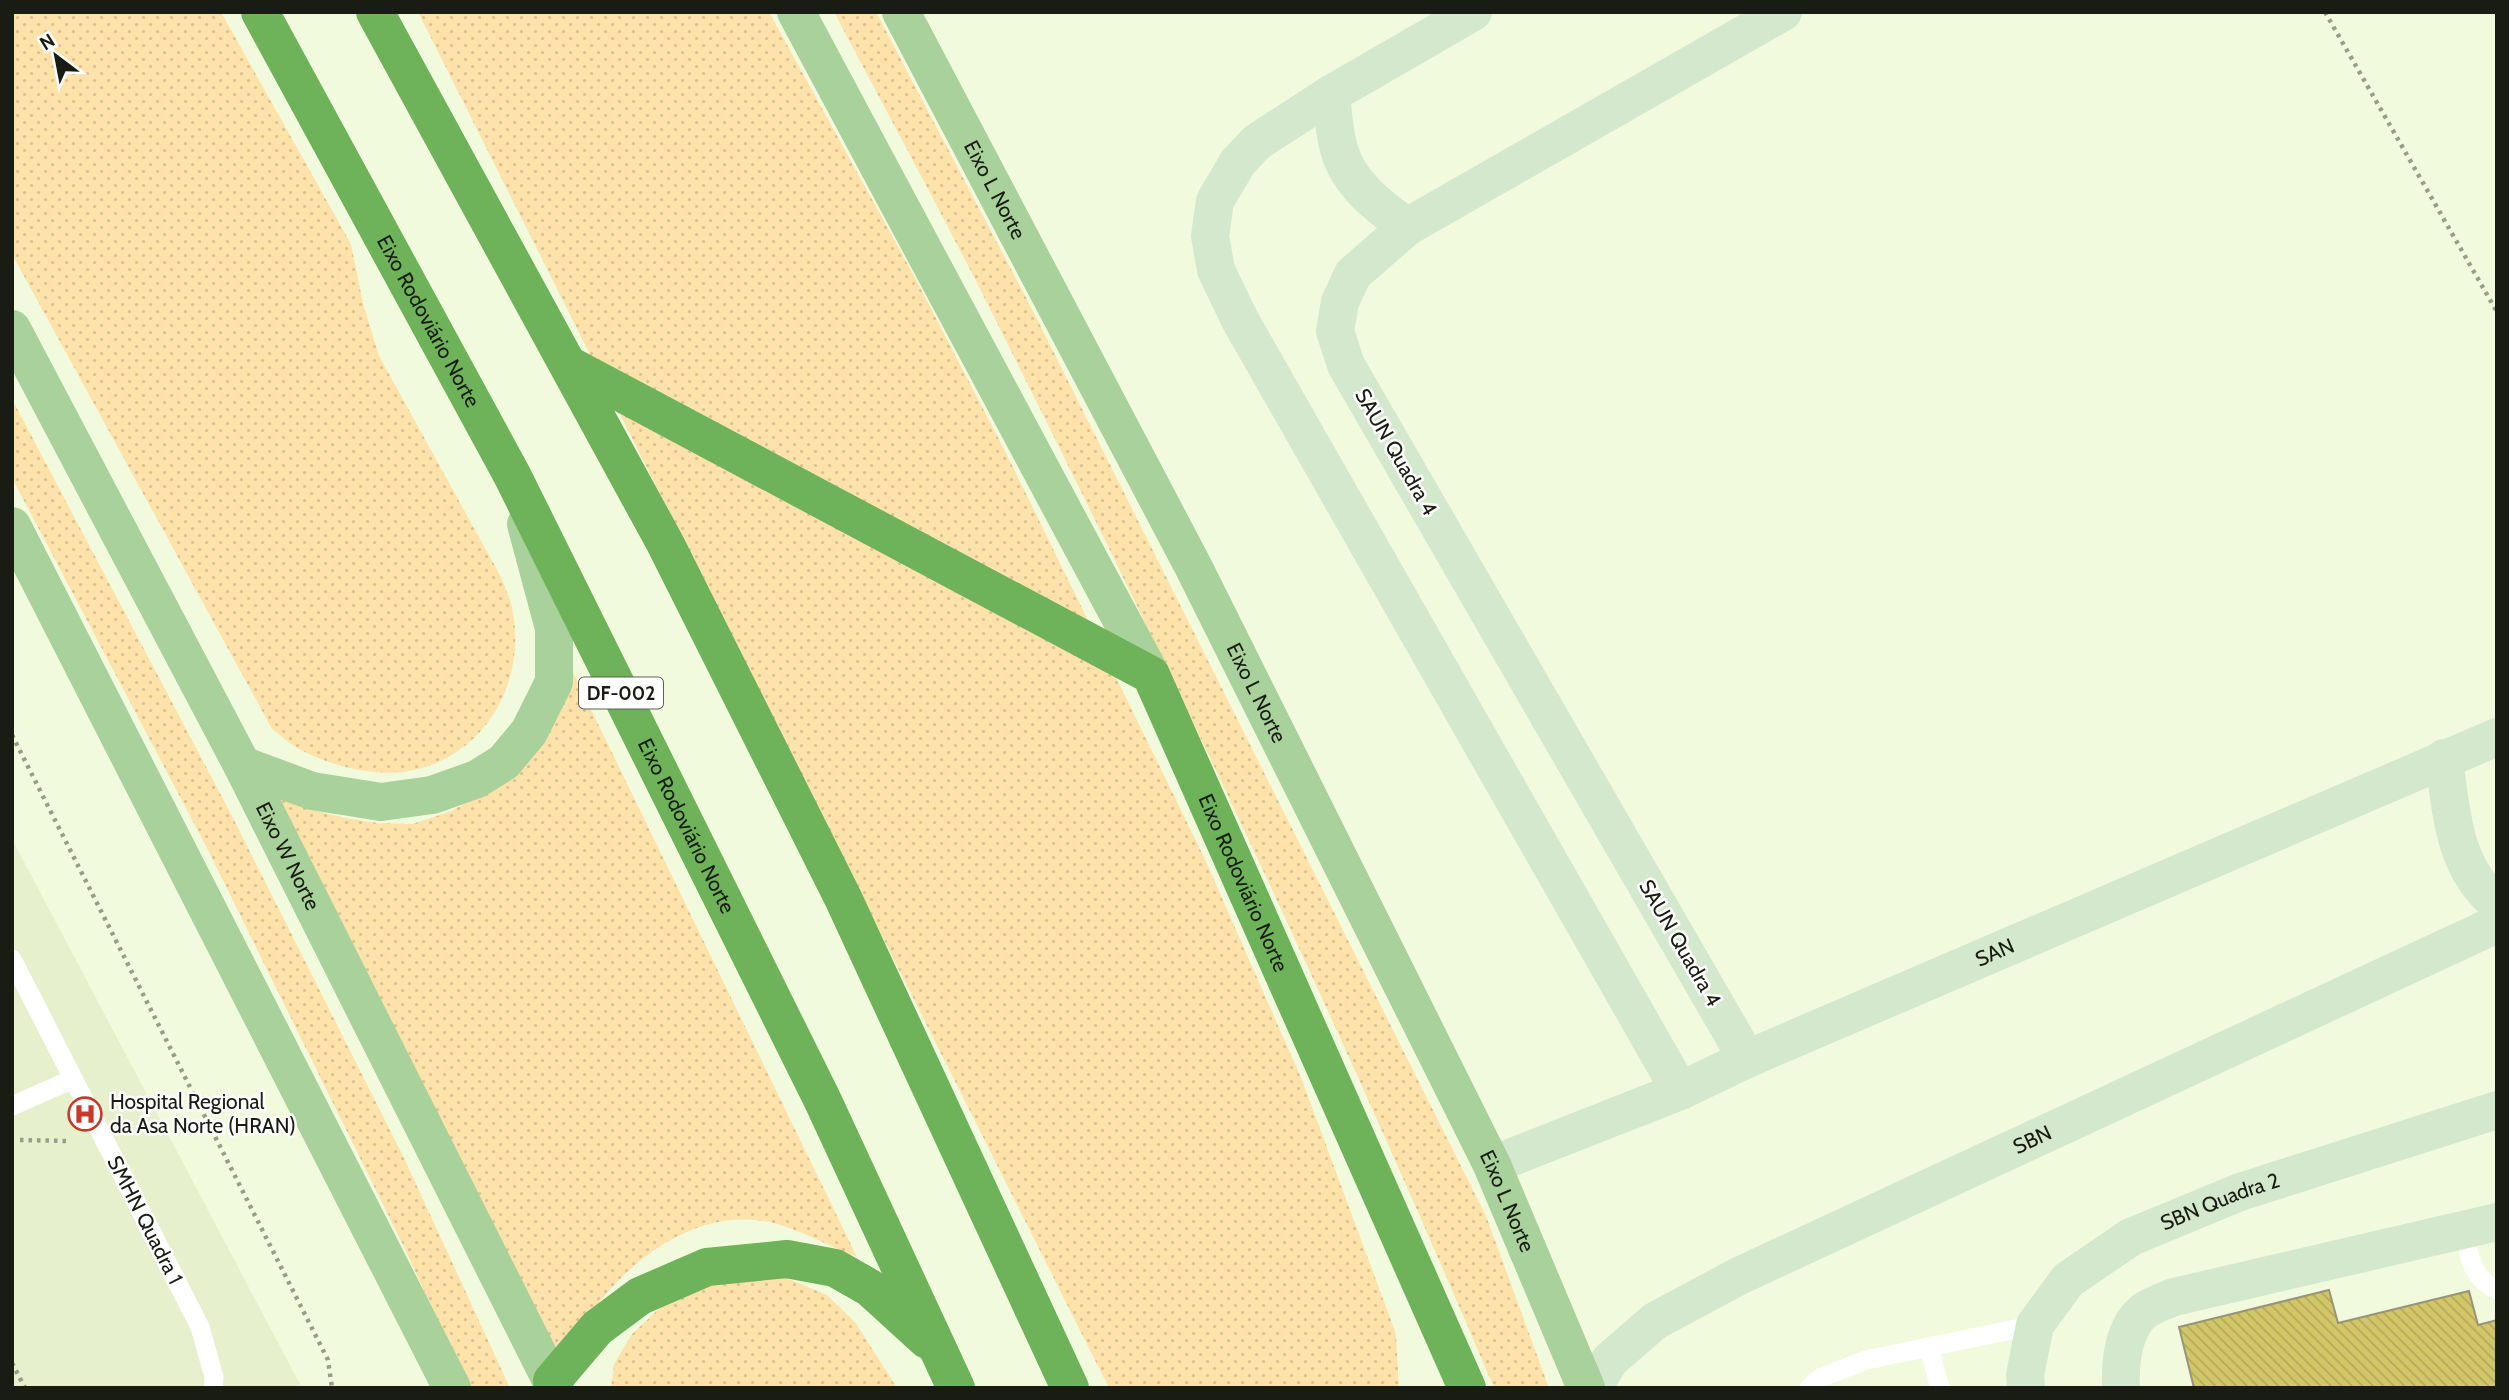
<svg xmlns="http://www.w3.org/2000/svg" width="2509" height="1400" font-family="Cabin,sans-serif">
<defs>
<pattern id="grass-dots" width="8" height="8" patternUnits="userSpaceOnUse" patternTransform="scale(1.75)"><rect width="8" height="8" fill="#fee2aa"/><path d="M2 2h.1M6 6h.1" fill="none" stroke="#d9c191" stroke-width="1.8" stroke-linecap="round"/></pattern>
<pattern id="building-back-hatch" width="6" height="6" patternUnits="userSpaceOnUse" patternTransform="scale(1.75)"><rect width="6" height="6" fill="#d2c668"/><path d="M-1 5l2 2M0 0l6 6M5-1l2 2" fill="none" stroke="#b4aa59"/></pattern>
</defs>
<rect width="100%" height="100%" fill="#f2fade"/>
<path fill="#e6f0cc" d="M 12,839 L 302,1388 L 12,1388 Z"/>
<g fill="url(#grass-dots)">
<path d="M 12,12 L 221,12 L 351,244 L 363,303 L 379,356 L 501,577 C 505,587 510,598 512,608 C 527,676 490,749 422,768 C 386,779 340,769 307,753 C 294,748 283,737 272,729 L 12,254 Z"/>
<path d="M 418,12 L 769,12 L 912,272 L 1005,451 L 1204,857 L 1302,1080 L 1396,1334 L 1399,1388 L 1109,1388 Z"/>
<path d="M 834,12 L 876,12 L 1033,311 L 1486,1216 L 1549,1388 L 1494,1388 C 1337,1018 1165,656 984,297 C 936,202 884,107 834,12 Z"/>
<path d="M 12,399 L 232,816 L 404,1158 L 510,1388 L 468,1388 L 404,1247 L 209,852 L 12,478 Z"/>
<path d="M 567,660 L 857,1257 C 831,1247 804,1232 777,1224 C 707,1205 643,1249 600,1301 C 584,1319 573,1345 560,1365 L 278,796 L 309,809 L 345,818 L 377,823 L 412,824 L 449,812 L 479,796 Z"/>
<path d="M 779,1275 L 827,1295 L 855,1322 L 897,1388 L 611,1388 L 614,1364 L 632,1334 L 661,1307 L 702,1286 Z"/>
</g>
<path fill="url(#building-back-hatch)" stroke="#979579" stroke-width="2" d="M 2329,1290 L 2338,1323 L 2469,1291 L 2478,1325 L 2497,1320 L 2497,1388 L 2194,1388 L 2179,1327 Z"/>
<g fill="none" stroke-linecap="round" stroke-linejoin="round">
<g stroke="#989d89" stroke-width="4.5" stroke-dasharray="3.5 5" stroke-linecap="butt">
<path d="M 2325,12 L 2497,312"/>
<path d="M 12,13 L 13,12"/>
<path d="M 12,735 L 328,1360 L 332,1388"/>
<path d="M 20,1140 L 67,1141"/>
<path d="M 12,1363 L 25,1388"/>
</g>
<g stroke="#fff" stroke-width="19">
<path d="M 12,959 L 200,1327 L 214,1377 L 213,1388"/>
<path d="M 12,1106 L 73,1079"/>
<path d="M 2463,1229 C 2469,1254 2471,1279 2497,1290"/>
<path d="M 1929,1347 L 1940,1388"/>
<path d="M 1809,1388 L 1820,1378 L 1866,1360 L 2035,1325"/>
</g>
<g stroke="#d4e8cd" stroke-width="38">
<path d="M 1473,12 L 1331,94 L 1257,142 L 1238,162 L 1215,201 L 1210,236 L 1216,270 L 1240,320 L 1680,1091"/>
<path d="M 1331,94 C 1333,112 1334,132 1339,149 C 1348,184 1380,207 1407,227"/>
<path d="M 2444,758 C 2451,810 2453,868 2497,903"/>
<path d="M 1747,1059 L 1346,365 L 1335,331 L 1340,302 L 1353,274 L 1407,227 L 1783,12"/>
<path id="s1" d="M 1492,1165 L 1680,1091 L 1747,1059 L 2497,737"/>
<path id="s2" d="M 1593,1388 L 1610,1360 L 1655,1321 L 1739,1276 L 2497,924"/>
<path id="s3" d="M 2026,1388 L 2025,1375 L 2035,1325 L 2068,1280 L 2131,1237 L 2240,1192 L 2497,1110"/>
<path d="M 2121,1388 C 2120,1363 2123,1328 2144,1311 C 2152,1305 2164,1301 2174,1297 L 2497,1222"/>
</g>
<g stroke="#a8d19b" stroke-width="38">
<path d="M 796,12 L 1151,675"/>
<path id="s4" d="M 901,12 L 1193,566 L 1492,1165 L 1586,1388"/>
<path id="s5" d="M 12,329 L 242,765 L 555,1388"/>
<path d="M 12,526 L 452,1388"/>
<path d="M 242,765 L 312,791 L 381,802 L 432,795 L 477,779 L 504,762 L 529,732 L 554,682 L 554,628 L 526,524"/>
</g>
<g stroke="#6eb259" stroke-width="38">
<path id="s6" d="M 260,12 L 512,475 L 822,1099 L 956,1388"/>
<path d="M 375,12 L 665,543 L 843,898 L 1070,1388"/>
<path id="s7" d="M 569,365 L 1151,675 L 1467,1388"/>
<path d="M 552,1381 L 597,1328 L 640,1296 L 707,1267 L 787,1259 L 835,1268 L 870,1288 L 927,1340"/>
</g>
</g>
<defs>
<symbol id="hospital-ring" viewBox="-11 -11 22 22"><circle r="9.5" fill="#fff" stroke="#c73a2b" stroke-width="1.5"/><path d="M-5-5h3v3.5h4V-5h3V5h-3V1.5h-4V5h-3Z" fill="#c73a2b"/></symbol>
</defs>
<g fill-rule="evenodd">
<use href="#hospital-ring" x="66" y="1095" width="38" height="38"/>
</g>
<g text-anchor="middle" stroke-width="5" stroke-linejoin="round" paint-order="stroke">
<rect fill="#fff" stroke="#5e6059" stroke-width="2" x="579" y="677.5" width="84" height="31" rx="5"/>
<g font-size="19" font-weight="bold" fill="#191c12">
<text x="621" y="700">DF-002</text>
</g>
<g font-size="21" fill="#191c12" stroke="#fff">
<text dy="7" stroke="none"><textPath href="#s4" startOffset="201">Eixo L Norte</textPath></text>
<text dy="7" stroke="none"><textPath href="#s6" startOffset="352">Eixo Rodoviário Norte</textPath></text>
<text transform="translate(1396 452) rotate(60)" y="7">SAUN Quadra 4</text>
<text dy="7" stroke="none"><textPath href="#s4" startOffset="768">Eixo L Norte</textPath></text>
<text dy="7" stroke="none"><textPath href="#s6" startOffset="919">Eixo Rodoviário Norte</textPath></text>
<text dy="7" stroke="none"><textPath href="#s5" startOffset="595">Eixo W Norte</textPath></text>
<text dy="7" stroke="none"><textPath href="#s7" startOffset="887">Eixo Rodoviário Norte</textPath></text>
<text transform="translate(1680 943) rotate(60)" y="7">SAUN Quadra 4</text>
<text dy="7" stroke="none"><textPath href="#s1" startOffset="546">SAN</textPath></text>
<text dy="7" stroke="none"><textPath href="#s2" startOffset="511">SBN</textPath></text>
<text dy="7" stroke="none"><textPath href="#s4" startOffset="1335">Eixo L Norte</textPath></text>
<text dy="7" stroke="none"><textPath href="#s3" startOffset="292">SBN Quadra 2</textPath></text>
<text transform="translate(145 1220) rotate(63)" y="7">SMHN Quadra 1</text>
</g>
<g font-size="21" fill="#191c12" stroke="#fff" text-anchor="start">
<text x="110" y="1109">Hospital Regional<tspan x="110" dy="24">da Asa Norte (HRAN)</tspan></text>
</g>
</g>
<rect width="2509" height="1400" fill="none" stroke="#191c12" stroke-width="28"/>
<g transform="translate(56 56) rotate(328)" stroke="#ffffff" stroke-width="5" paint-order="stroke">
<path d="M0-5L12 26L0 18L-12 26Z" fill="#191c12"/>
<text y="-10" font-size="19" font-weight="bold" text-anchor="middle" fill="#191c12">N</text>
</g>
</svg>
